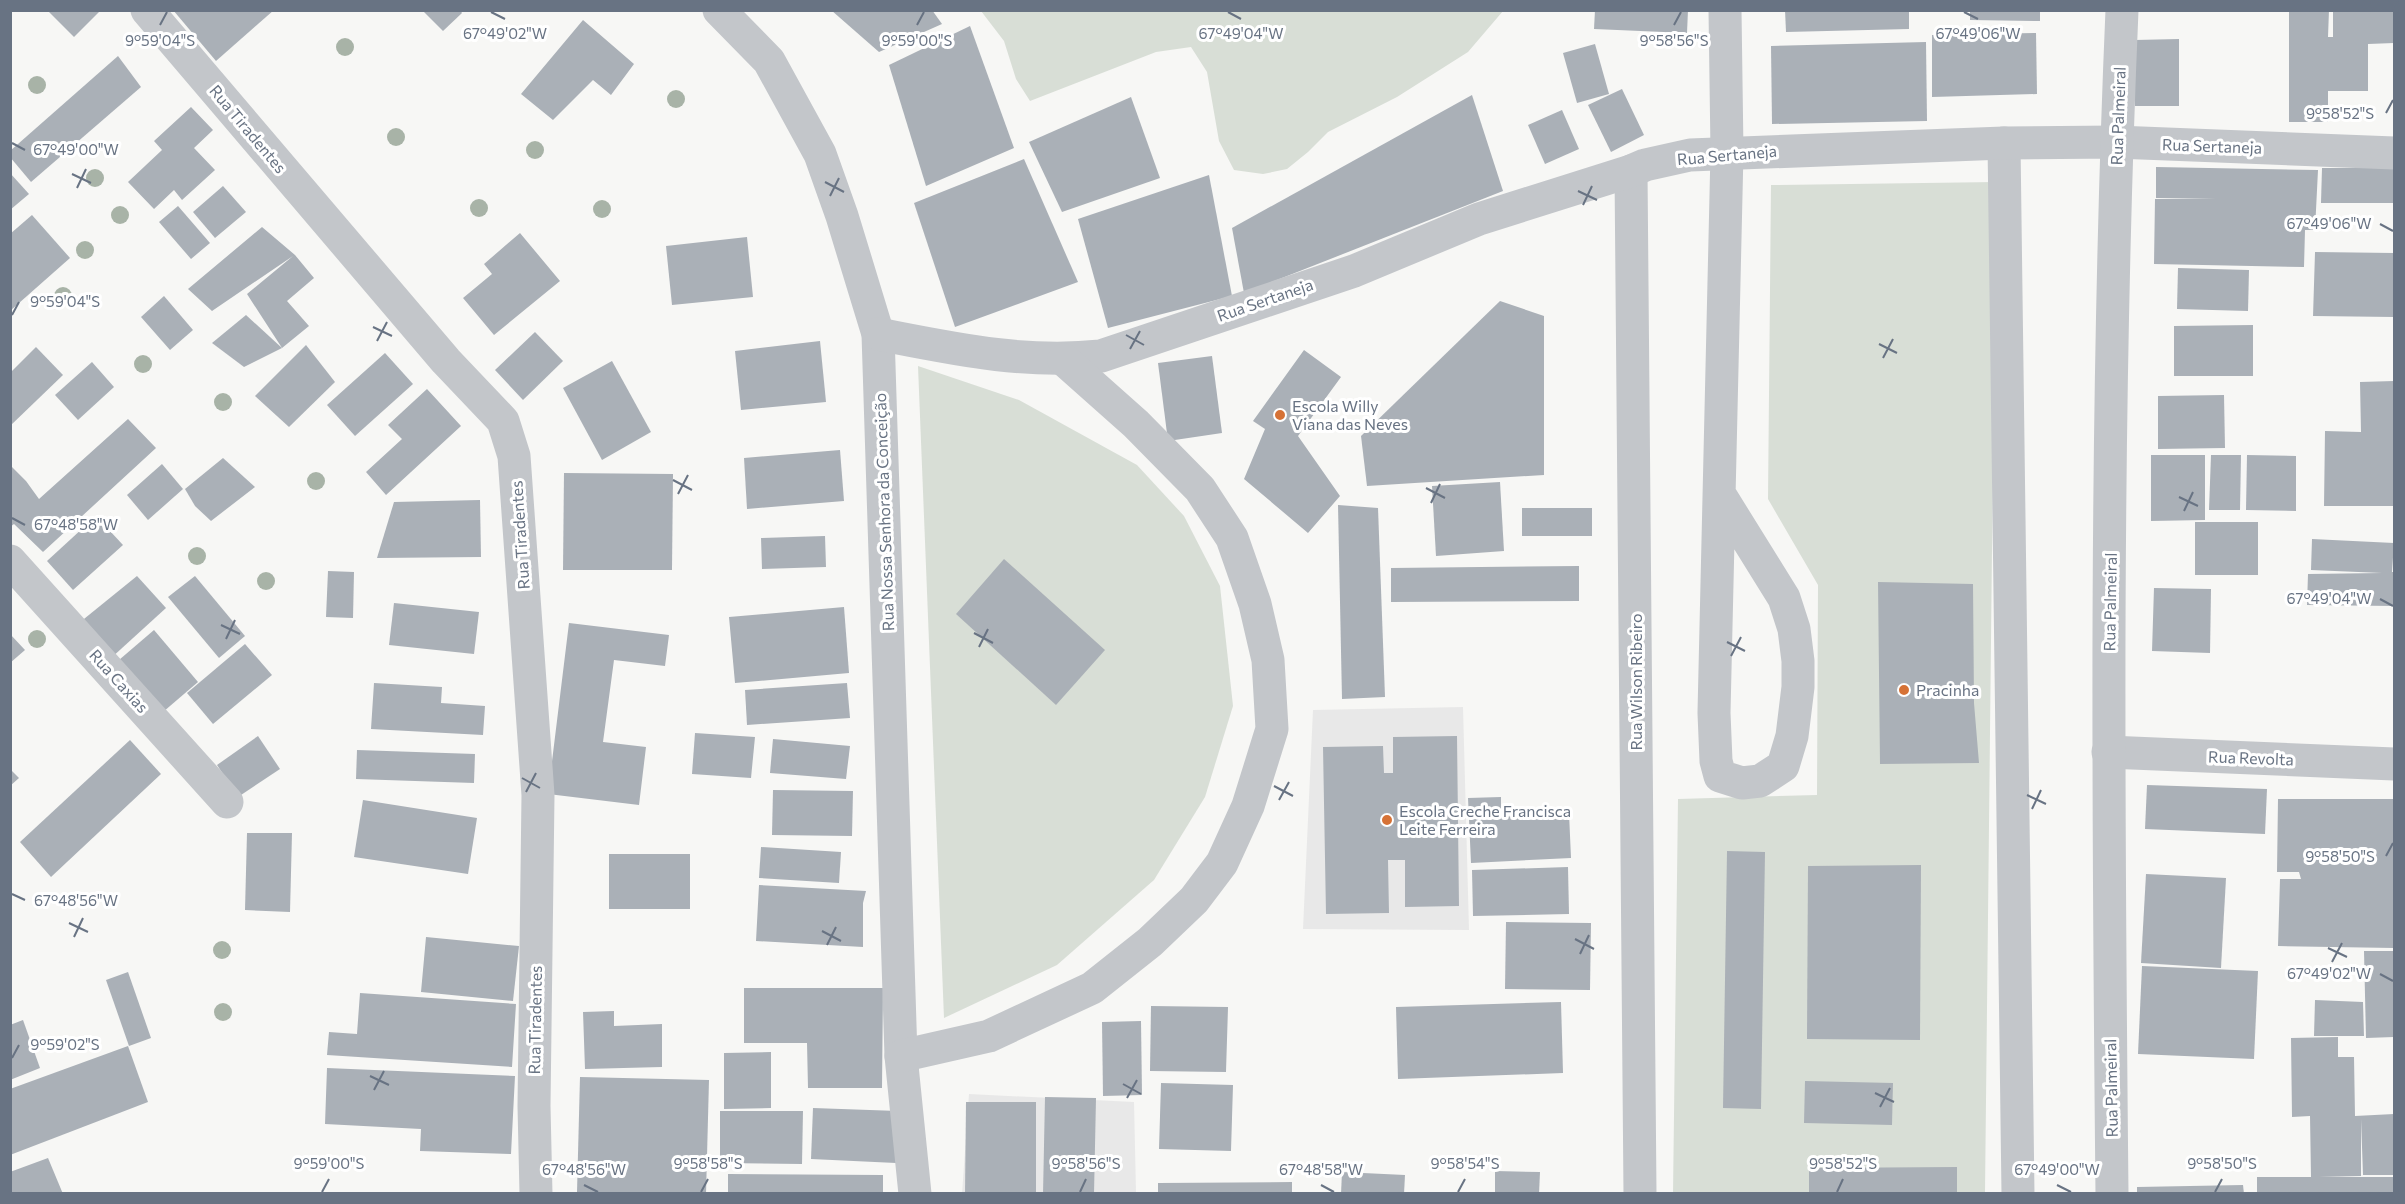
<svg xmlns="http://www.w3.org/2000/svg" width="2405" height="1204" font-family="Commissioner,sans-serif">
<rect width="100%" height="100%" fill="#f7f7f5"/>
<g fill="#e8e8e8">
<path d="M 1463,707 L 1469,930 L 1303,929 L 1313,710 Z"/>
<path d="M 969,1094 L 1134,1102 L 1136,1193 L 962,1194 Z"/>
</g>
<g fill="#d8ded6">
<path d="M 981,11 L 980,11 L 1503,11 L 1468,52 L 1397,97 L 1328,132 L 1308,152 L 1287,169 L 1263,174 L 1234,170 L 1219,141 L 1207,72 L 1191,47 L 1156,52 L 1030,101 L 1016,79 L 1004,41 Z"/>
<path d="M 1996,182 L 1985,1193 L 1673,1194 L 1678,799 L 1817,795 L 1818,585 L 1768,499 L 1771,185 Z"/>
<path d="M 918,366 L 1019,400 L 1137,465 L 1184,516 L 1220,586 L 1233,706 L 1205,797 L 1154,880 L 1057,965 L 944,1018 Z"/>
</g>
<g fill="#aab0b7">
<path d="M 47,10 L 101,10 L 74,37 Z"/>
<path d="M 173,10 L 274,10 L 216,61 Z"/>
<path d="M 422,10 L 460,10 L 462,13 L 443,31 Z"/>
<path d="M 831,10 L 932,10 L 942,24 L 879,52 Z"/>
<path d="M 1595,10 L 1688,10 L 1687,33 L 1594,29 Z"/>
<path d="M 1785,10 L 1909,10 L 1909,29 L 1786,32 Z"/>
<path d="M 1970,10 L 2040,10 L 2040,21 L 1970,20 Z"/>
<path d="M 2289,10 L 2329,10 L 2328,37 L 2333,37 L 2333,10 L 2394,10 L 2394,43 L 2368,44 L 2368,91 L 2328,91 L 2328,122 L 2289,122 Z"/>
<path d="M 583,20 L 634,64 L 611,95 L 593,80 L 553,120 L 521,94 Z"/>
<path d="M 970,26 L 1014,148 L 926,186 L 889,65 Z"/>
<path d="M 2036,33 L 2037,94 L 1932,97 L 1932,35 Z"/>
<path d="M 2179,39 L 2179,106 L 2135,106 L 2135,40 Z"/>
<path d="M 1926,42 L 1927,121 L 1772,124 L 1771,46 Z"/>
<path d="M 1595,44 L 1609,94 L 1577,103 L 1563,53 Z"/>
<path d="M 118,56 L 141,87 L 31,182 L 10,157 L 10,151 Z"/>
<path d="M 1622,89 L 1644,135 L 1611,152 L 1588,105 Z"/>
<path d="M 1472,95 L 1503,191 L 1244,293 L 1232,228 Z"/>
<path d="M 1131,97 L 1160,178 L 1062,212 L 1029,142 Z"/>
<path d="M 191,107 L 213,130 L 194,148 L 215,170 L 182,200 L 174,190 L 154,209 L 128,182 L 162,150 L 154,141 Z"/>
<path d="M 1562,110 L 1579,149 L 1545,164 L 1528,125 Z"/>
<path d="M 1024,159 L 1078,282 L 955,327 L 914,203 Z"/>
<path d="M 2156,167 L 2318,170 L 2315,230 L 2305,230 L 2304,267 L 2154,264 L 2155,199 L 2216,199 L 2156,198 Z"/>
<path d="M 2322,168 L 2394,168 L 2394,203 L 2321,203 Z"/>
<path d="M 10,173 L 29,194 L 10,210 Z"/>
<path d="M 1209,175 L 1232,296 L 1108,328 L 1078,219 Z"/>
<path d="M 223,186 L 246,212 L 215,238 L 193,212 Z"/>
<path d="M 178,206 L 210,243 L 191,259 L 159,222 Z"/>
<path d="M 32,215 L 70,258 L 10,311 L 10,234 Z"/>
<path d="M 262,227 L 295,255 L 314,278 L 287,301 L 309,326 L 282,348 L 247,294 L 293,256 L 212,311 L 188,289 Z"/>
<path d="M 520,233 L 560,281 L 494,335 L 463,298 L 492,274 L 484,264 Z"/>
<path d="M 747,237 L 753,297 L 672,305 L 666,246 Z"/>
<path d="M 2315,252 L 2394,253 L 2394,317 L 2313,316 Z"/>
<path d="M 2178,268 L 2249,270 L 2248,311 L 2177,309 Z"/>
<path d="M 164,296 L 193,330 L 170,350 L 141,317 Z"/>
<path d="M 1500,301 L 1544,316 L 1544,475 L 1367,486 L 1361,436 Z"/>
<path d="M 246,315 L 282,348 L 244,367 L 212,343 Z"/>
<path d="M 2253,325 L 2253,376 L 2174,376 L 2174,326 Z"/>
<path d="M 535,332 L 563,361 L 523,400 L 495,370 Z"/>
<path d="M 820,341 L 826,402 L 741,410 L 735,351 Z"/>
<path d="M 306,345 L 335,382 L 289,427 L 255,396 Z"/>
<path d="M 36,347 L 63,375 L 10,426 L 10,373 Z"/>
<path d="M 1304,350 L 1341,377 L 1298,436 L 1340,496 L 1308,533 L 1244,479 L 1265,429 L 1253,421 Z"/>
<path d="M 385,353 L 413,384 L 355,436 L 327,405 Z"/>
<path d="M 1212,356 L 1222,433 L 1168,441 L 1158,363 Z"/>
<path d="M 612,361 L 651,432 L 602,460 L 563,388 Z"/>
<path d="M 92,362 L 114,387 L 78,420 L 55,395 Z"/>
<path d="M 2394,381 L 2394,506 L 2324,506 L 2325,431 L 2361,432 L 2360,382 Z"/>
<path d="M 427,389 L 461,426 L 386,495 L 366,472 L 402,439 L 388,425 Z"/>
<path d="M 2224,395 L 2225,448 L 2158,449 L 2158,396 Z"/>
<path d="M 128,419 L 156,448 L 43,552 L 14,524 L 10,527 L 10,468 L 12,467 L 26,481 L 39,499 Z"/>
<path d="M 840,450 L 844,501 L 747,509 L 744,458 Z"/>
<path d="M 2151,455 L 2205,455 L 2205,520 L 2151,521 Z"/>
<path d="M 2211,455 L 2241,455 L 2240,510 L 2209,510 Z"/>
<path d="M 2247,455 L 2296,456 L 2296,511 L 2246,510 Z"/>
<path d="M 223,458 L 255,487 L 211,521 L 195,506 L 185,489 Z"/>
<path d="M 162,464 L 183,489 L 148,520 L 127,495 Z"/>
<path d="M 564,473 L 673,474 L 672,570 L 563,570 Z"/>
<path d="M 1500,482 L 1504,551 L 1436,556 L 1432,486 Z"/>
<path d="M 480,500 L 481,557 L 377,558 L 394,502 Z"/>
<path d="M 1338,505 L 1378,508 L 1385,697 L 1342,699 Z"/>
<rect x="1522" y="508" width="70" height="28"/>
<path d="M 96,516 L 123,545 L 73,590 L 47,561 Z"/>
<rect x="2195" y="522" width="63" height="53"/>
<path d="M 825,536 L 826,567 L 762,569 L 761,538 Z"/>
<path d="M 2312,539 L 2394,543 L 2392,572 L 2394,572 L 2394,606 L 2307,605 L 2308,574 L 2382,573 L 2311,570 Z"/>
<path d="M 1004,559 L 1105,650 L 1056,705 L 956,614 Z"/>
<path d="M 1579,566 L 1579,601 L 1391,602 L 1391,568 Z"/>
<path d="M 328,571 L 354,572 L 353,618 L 326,617 Z"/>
<path d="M 137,576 L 166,608 L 110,659 L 79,623 Z"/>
<path d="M 195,576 L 245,636 L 219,658 L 168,597 Z"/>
<path d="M 1878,582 L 1973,584 L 1974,703 L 1979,763 L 1880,764 Z"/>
<path d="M 2154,588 L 2211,589 L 2210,653 L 2152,651 Z"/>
<path d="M 394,603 L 479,612 L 474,654 L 389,645 Z"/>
<path d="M 844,607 L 849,673 L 735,683 L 729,617 Z"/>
<path d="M 569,623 L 669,635 L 665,666 L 614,660 L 603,742 L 646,747 L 639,805 L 548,794 Z"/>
<path d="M 154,630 L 198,682 L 163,712 L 119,660 Z"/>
<path d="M 10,634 L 25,650 L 10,663 Z"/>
<path d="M 245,644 L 272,675 L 213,724 L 187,693 Z"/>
<path d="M 374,683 L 442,687 L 441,703 L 485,706 L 483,735 L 371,729 Z"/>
<path d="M 847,683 L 850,718 L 747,725 L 745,690 Z"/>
<path d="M 695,733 L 755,737 L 751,778 L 692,774 Z"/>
<path d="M 258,736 L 280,769 L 238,797 L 217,765 Z"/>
<path d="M 1457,736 L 1459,906 L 1405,907 L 1405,860 L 1388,860 L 1389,913 L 1326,914 L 1323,747 L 1383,746 L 1384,773 L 1393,773 L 1393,737 Z"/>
<path d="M 773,739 L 850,746 L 846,779 L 770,773 Z"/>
<path d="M 130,740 L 161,774 L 51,877 L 20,842 Z"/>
<path d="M 357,750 L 475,754 L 474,783 L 356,779 Z"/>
<path d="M 10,769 L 19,778 L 10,786 Z"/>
<path d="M 2147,785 L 2267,789 L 2265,834 L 2145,829 Z"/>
<path d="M 773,790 L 853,791 L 852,836 L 772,835 Z"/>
<path d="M 1501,797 L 1501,817 L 1569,813 L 1571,858 L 1471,863 L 1468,798 Z"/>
<path d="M 2278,799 L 2394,799 L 2394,948 L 2278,946 L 2280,879 L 2301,879 L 2299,872 L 2277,872 Z"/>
<path d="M 363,800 L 477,818 L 468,874 L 354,857 Z"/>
<path d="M 247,833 L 292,833 L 290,912 L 245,910 Z"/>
<path d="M 761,847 L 841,852 L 839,883 L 759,878 Z"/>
<path d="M 1727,851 L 1765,852 L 1761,1109 L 1723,1108 Z"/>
<rect x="609" y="854" width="81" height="55"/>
<path d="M 1921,865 L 1920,1040 L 1807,1039 L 1808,866 Z"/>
<path d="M 1568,867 L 1569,914 L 1473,916 L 1472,870 Z"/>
<path d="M 2146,874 L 2226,878 L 2221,968 L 2141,963 Z"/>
<path d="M 759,885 L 866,891 L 863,903 L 863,947 L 756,941 Z"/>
<path d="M 1506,922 L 1591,923 L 1590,990 L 1505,989 Z"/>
<path d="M 426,937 L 519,946 L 513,1001 L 421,992 Z"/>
<path d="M 2364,951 L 2394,951 L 2394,1037 L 2366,1038 Z"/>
<path d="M 2142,966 L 2258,971 L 2254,1059 L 2138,1054 Z"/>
<path d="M 128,972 L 151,1038 L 129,1046 L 106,980 Z"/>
<path d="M 744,988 L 883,988 L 882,1088 L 808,1088 L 807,1043 L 744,1043 Z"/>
<path d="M 360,993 L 516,1004 L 512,1067 L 327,1055 L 329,1032 L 357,1034 Z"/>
<path d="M 2315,1000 L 2363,1002 L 2364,1036 L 2314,1036 Z"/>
<path d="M 1561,1002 L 1563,1073 L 1398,1079 L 1396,1007 Z"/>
<path d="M 1151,1006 L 1228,1007 L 1226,1072 L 1150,1071 Z"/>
<path d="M 614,1011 L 614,1026 L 662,1024 L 662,1067 L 585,1069 L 583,1012 Z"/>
<path d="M 23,1020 L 40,1068 L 10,1080 L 10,1025 Z"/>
<path d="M 1141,1021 L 1142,1095 L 1103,1096 L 1102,1022 Z"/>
<path d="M 2338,1037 L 2338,1057 L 2354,1057 L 2355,1116 L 2394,1114 L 2394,1175 L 2363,1175 L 2361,1119 L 2361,1176 L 2319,1177 L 2394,1177 L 2394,1194 L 2257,1194 L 2257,1177 L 2311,1177 L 2310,1116 L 2292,1117 L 2291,1038 Z"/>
<path d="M 128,1046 L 148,1102 L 10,1155 L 10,1089 Z"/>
<path d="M 771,1052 L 771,1108 L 724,1109 L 724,1053 Z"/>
<path d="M 327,1068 L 515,1076 L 511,1154 L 420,1151 L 421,1129 L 325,1124 Z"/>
<path d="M 580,1077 L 709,1080 L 706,1194 L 577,1192 Z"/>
<path d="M 1805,1081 L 1893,1083 L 1892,1125 L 1804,1123 Z"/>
<path d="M 1161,1083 L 1233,1085 L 1231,1151 L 1159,1149 Z"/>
<path d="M 1045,1097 L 1096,1098 L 1094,1194 L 1043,1194 Z"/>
<path d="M 966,1102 L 1036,1102 L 1036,1194 L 965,1194 Z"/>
<path d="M 813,1108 L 898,1111 L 896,1163 L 811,1159 Z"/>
<path d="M 720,1111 L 803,1111 L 802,1164 L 720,1163 Z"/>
<path d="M 48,1158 L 63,1194 L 10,1194 L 10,1172 Z"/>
<path d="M 1957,1167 L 1957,1194 L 1809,1194 L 1809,1168 Z"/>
<path d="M 1495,1171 L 1540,1172 L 1539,1194 L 1495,1194 Z"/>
<path d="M 1342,1172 L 1405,1175 L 1404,1194 L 1341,1194 Z"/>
<path d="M 728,1174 L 883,1175 L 883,1194 L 728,1194 Z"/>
<path d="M 1292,1182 L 1292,1194 L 1158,1194 L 1158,1183 Z"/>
<path d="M 2243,1185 L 2244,1194 L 2137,1194 L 2137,1187 Z"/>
</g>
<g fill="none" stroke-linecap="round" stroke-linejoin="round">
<g stroke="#c3c6ca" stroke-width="33">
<path d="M 147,10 L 446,361 L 503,421 L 514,456 L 538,795 L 534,1106 L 536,1194"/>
<path d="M 719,10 L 769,61 L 820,154 L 842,216 L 878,334 L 901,1056 L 915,1194"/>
<path d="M 2004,143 L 2018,1194"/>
<path d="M 1631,171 L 1640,1194"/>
<path d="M 878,334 C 955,349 1023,364 1101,356 L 1354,271 L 1479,219 L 1631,171 L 1645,165 L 1690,155 L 2004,143 L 2116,142 L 2394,153"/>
<path d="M 1720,495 L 1784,598 L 1794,629 L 1798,661 L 1798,687 L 1792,736 L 1783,766 L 1760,781 L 1742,783 L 1720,776 L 1716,761 L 1714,713 L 1727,152 L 1725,10"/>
<path d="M 10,561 L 227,802"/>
<path d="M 2108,752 L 2394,764"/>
<path d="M 901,1056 L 989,1036 L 1092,988 L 1150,942 L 1194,900 L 1222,863 L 1248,806 L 1272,729 L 1268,660 L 1255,604 L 1232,538 L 1200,489 L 1136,424 L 1064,360"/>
<path d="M 2112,1194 C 2108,799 2105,404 2122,10"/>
</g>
</g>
<g fill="#a8b3a7">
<circle cx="345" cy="47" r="9"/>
<circle cx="37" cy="85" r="9"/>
<circle cx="676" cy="99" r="9"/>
<circle cx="396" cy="137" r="9"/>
<circle cx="535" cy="150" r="9"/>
<circle cx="95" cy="178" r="9"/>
<circle cx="479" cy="208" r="9"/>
<circle cx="602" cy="209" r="9"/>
<circle cx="120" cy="215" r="9"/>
<circle cx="85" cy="250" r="9"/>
<circle cx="63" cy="296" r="9"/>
<circle cx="143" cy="364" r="9"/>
<circle cx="223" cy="402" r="9"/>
<circle cx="316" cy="481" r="9"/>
<circle cx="197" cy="556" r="9"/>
<circle cx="266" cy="581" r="9"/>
<circle cx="37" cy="639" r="9"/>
<circle cx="222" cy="950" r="9"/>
<circle cx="223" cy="1012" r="9"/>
</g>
<path fill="none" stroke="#687383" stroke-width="2" d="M 491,12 L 505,19M 1228,12 L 1241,19M 1964,12 L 1978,19M 160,25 L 167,12M 917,25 L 924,12M 1674,25 L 1681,12M 2386,113 L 2393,100M 12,143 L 25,150M 72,174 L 91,183M 825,182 L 844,192M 77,188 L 86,169M 1578,191 L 1597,200M 830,196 L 839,178M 1583,205 L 1592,186M 2380,224 L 2393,231M 12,315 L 19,302M 373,327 L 392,336M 1126,335 L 1144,345M 377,341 L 387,322M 1879,344 L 1897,353M 1130,349 L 1140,331M 1883,358 L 1893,339M 673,480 L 692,490M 1426,488 L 1445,498M 678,494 L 688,475M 2179,497 L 2198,506M 1431,503 L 1440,484M 2184,511 L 2193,492M 12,518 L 25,525M 2380,599 L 2393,606M 221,625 L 240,634M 974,633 L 993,643M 226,639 L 235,620M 1727,642 L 1745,651M 979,647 L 988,629M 1731,656 L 1741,637M 522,778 L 540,788M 1274,786 L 1293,796M 526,792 L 536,773M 2027,795 L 2046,804M 1279,800 L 1289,782M 2032,809 L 2041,790M 2386,856 L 2393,843M 12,894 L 25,900M 69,923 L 88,932M 822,931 L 841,941M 74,937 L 83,918M 1575,939 L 1594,949M 827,945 L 836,927M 2328,948 L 2347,957M 1580,954 L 1589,935M 2332,962 L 2342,943M 2380,974 L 2393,981M 12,1058 L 19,1045M 370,1076 L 389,1085M 1123,1084 L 1141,1094M 374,1090 L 384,1071M 1875,1093 L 1894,1102M 1127,1098 L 1137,1080M 1880,1107 L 1890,1088M 584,1185 L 598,1192M 1321,1185 L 1334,1192M 2057,1185 L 2071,1192M 322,1192 L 329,1179M 701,1192 L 708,1179M 1080,1192 L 1086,1179M 1458,1192 L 1465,1179M 1837,1192 L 1843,1179M 2215,1192 L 2222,1179"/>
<g fill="#d67236" stroke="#fff" stroke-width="2">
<circle cx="1280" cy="415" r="6"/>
<circle cx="1904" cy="690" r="6"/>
<circle cx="1387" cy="820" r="6"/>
</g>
<g text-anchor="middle" stroke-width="6" stroke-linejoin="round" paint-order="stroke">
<g font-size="16" fill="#687383" stroke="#fff">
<text transform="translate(2118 116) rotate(-88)" y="6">Rua Palmeiral</text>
<text transform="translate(248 129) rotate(50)" y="6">Rua Tiradentes</text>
<text transform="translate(2212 146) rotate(2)" y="6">Rua Sertaneja</text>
<text transform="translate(1727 155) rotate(-5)" y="6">Rua Sertaneja</text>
<text transform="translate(1265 300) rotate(-19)" y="6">Rua Sertaneja</text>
<text transform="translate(884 512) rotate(-92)" y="6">Rua Nossa Senhora da Conceição</text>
<text transform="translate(520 535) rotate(-94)" y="6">Rua Tiradentes</text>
<text transform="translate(2110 602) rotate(-89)" y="6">Rua Palmeiral</text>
<text transform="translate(119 681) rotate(48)" y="6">Rua Caxias</text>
<text transform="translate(1636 682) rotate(-90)" y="6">Rua Wilson Ribeiro</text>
<text transform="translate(2251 758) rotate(2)" y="6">Rua Revolta</text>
<text transform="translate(535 1020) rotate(-89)" y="6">Rua Tiradentes</text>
<text transform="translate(2111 1088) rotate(-91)" y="6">Rua Palmeiral</text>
</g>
<g font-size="16" fill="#687383" stroke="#fff" text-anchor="start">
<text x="1292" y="412">Escola Willy<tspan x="1292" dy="18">Viana das Neves</tspan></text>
<text x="1916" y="696">Pracinha</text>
<text x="1399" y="817">Escola Creche Francisca<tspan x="1399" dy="18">Leite Ferreira</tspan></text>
</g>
</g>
<g font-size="15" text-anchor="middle" fill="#687383" stroke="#fff" stroke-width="6" stroke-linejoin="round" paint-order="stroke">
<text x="505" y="39">67°49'02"W</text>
<text x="1241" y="39">67°49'04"W</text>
<text x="1978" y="39">67°49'06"W</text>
<text x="160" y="46">9°59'04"S</text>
<text x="917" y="46">9°59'00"S</text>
<text x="1674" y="46">9°58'56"S</text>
<text x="2340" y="119">9°58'52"S</text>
<text x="76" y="155">67°49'00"W</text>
<text x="2329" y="229">67°49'06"W</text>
<text x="65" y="307">9°59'04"S</text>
<text x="76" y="530">67°48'58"W</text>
<text x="2329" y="604">67°49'04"W</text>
<text x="2340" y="862">9°58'50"S</text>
<text x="76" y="906">67°48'56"W</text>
<text x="2329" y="979">67°49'02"W</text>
<text x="65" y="1050">9°59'02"S</text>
<text x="329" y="1169">9°59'00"S</text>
<text x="708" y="1169">9°58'58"S</text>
<text x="1086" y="1169">9°58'56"S</text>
<text x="1465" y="1169">9°58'54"S</text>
<text x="1843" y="1169">9°58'52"S</text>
<text x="2222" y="1169">9°58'50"S</text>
<text x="584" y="1175">67°48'56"W</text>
<text x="1321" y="1175">67°48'58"W</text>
<text x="2057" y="1175">67°49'00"W</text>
</g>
<rect width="2405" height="1204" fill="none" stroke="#687383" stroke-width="24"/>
</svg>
